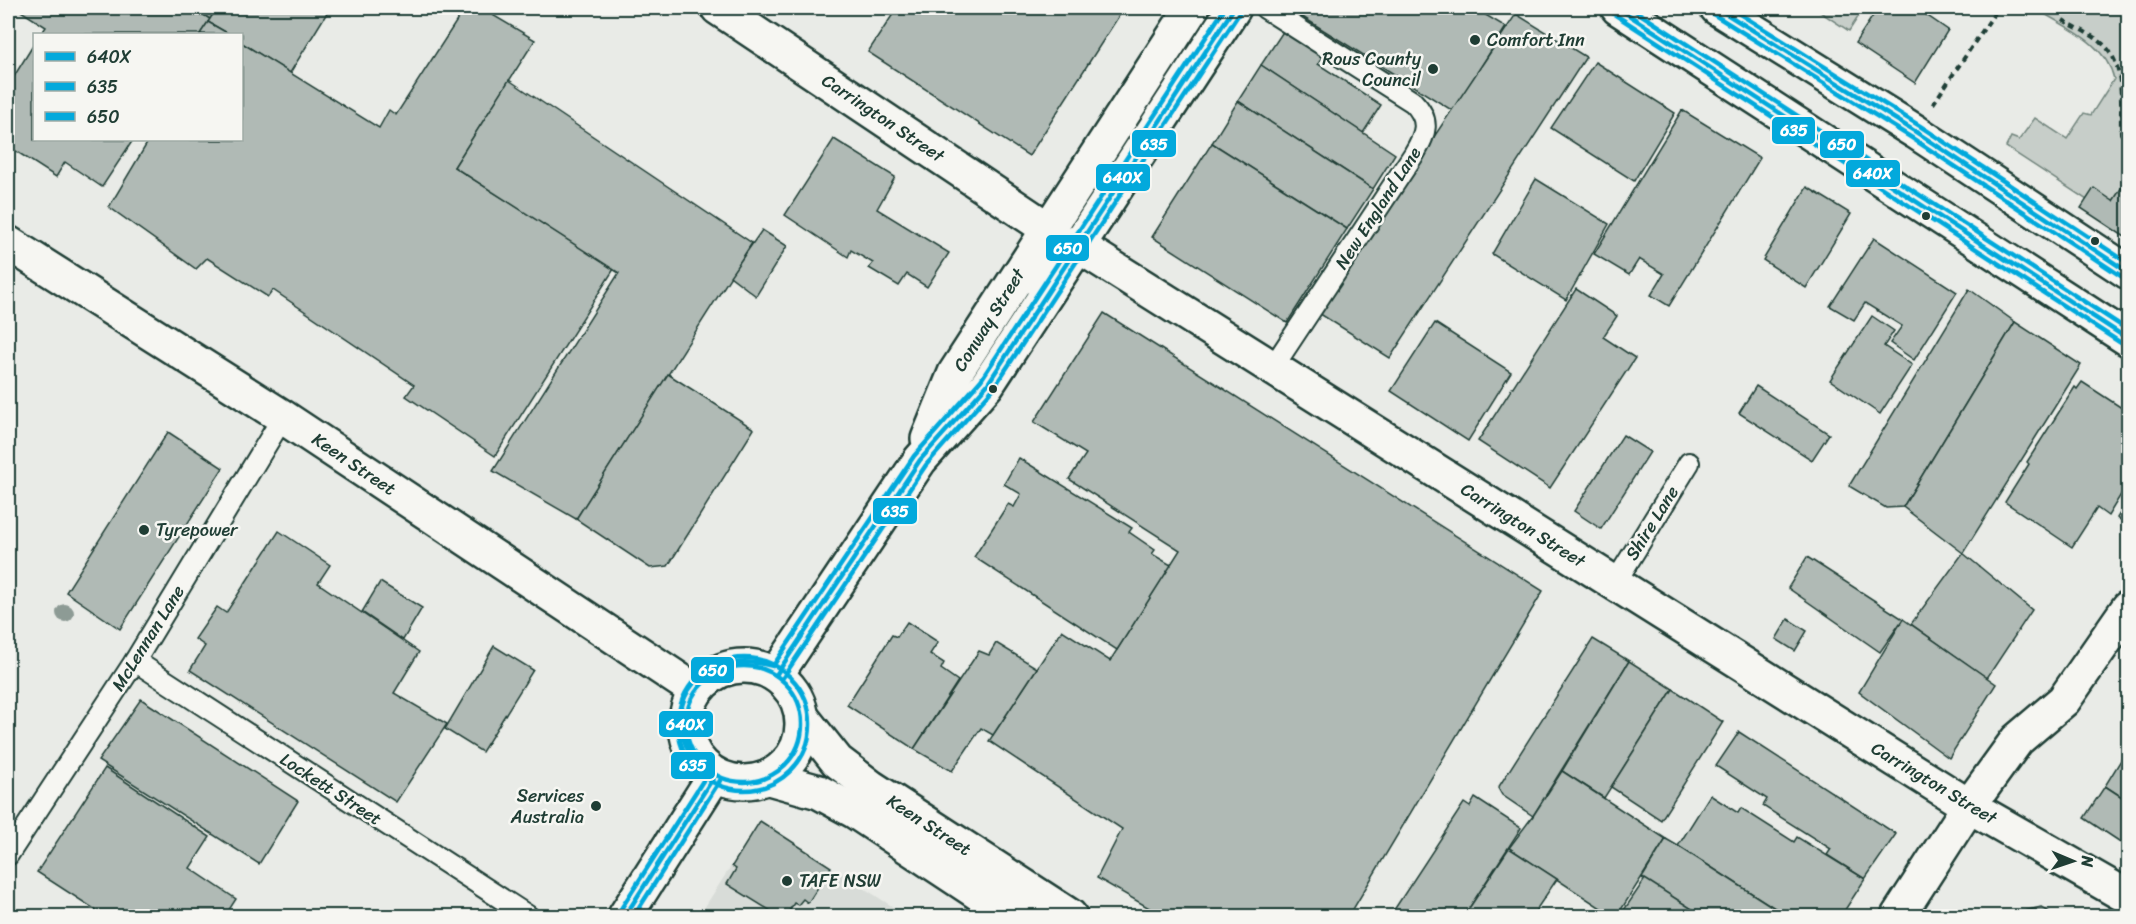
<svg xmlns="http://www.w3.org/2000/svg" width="2136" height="924" font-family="Sriracha,sans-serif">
<rect width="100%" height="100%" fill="#e9ebe7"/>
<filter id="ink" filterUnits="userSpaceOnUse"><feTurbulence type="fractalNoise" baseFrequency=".0167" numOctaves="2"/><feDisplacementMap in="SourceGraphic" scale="12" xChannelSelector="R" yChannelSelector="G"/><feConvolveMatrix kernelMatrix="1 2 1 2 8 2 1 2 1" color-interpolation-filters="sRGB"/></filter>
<g filter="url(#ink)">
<path fill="#d8dcd8" d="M 760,821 L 907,916 L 699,916 Z"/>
<g fill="#c7cec9" stroke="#73867e" stroke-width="1.5">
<path d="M 1814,8 L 1864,8 L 1849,31 Z"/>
<path d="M 2035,8 L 2128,8 L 2128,178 L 2113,201 L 2087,200 L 2006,147 L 2011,137 L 2019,140 L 2035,118 L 2067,139 L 2084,113 L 2091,115 L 2114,79 C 2106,42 2064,27 2035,8 Z"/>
</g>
<g fill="#b0bab5" stroke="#1f3d34" stroke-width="1.5">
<path d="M 16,8 L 193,8 L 210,19 L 200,34 L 41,34 L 46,27 Z"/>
<path d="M 193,8 L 217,8 L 210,19 Z"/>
<path d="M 217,8 L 330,8 L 290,73 L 242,43 L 242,34 L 229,34 L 208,22 Z"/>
<path d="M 465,8 L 481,8 L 535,40 L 454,167 L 614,269 L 495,456 L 406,396 L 414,385 L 273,290 L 268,297 L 207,258 L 196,269 L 109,207 L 149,140 L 242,140 L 242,43 L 379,128 L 389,110 L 396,115 Z"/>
<path d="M 897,8 L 1124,8 L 1029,156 L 868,52 Z"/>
<path d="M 1296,8 L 1474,8 L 1506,27 L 1453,111 L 1293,11 Z"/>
<path d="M 1878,8 L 1925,8 L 1922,12 L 1948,30 L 1915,83 L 1855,43 Z"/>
<path d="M 1516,14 L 1586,57 L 1390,358 L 1317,312 Z"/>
<path d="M 208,22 L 229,34 L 200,34 Z"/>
<path d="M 1284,30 L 1323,56 L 1318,64 L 1381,105 L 1363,133 L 1261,65 Z"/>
<path d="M 34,44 L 34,140 L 133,140 L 102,187 L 65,162 L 56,177 L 8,146 L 8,86 Z"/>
<path d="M 1595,62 L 1675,113 L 1634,181 L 1551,128 Z"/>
<path d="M 1261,65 L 1395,154 L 1373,189 L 1238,101 Z"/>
<path d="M 509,80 L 752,243 L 576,519 L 493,471 L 619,273 L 454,167 Z"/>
<path d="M 1238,101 L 1373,189 L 1347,229 L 1212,143 Z"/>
<path d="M 1682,110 L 1760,158 L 1669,306 L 1651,295 L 1664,274 L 1639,259 L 1629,275 L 1594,254 Z"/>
<path d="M 834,139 L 895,177 L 877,209 L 949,253 L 927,287 L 907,274 L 899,286 L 869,268 L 873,263 L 851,250 L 848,257 L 785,215 Z"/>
<path d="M 1212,143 L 1347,229 L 1287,323 L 1152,237 Z"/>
<path d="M 2128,178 L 2128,239 L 2081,208 L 2094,188 L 2113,201 Z"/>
<path d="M 1536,179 L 1609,224 L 1566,300 L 1492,254 Z"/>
<path d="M 1807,187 L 1851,214 L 1806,288 L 1763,260 Z"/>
<path d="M 762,230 L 787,246 L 756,296 L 730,276 Z"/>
<path d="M 1874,238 L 1957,292 L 1914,360 L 1890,343 L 1902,326 L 1865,303 L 1854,320 L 1830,306 Z"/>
<path d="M 1576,289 L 1617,316 L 1603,337 L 1635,358 L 1550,488 L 1478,441 Z"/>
<path d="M 1969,289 L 2015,322 L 1903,507 L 1886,508 L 1849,486 Z"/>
<path d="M 1104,313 L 1543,591 L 1349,916 L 1163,916 L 1097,878 L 1122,829 L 989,741 L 1062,630 L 1110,661 L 1180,550 L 1069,479 L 1086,454 L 1034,422 Z"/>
<path d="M 1872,316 L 1894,331 L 1884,346 L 1912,365 L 1880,414 L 1830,380 Z"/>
<path d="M 2015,322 L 2081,365 L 1963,553 L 1903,507 Z"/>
<path d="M 1435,323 L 1511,372 L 1468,441 L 1391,391 Z"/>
<path d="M 668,374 L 754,429 L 668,566 L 650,568 L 576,519 Z"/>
<path d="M 2082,382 L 2128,412 L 2128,483 L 2108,516 L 2097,508 L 2072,547 L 2005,502 L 2029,464 L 2027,462 L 2075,387 L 2077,389 Z"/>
<path d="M 1756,386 L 1829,434 L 1812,460 L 1739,413 Z"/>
<path d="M 168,432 L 223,468 L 120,629 L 66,592 Z"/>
<path d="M 1623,435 L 1650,452 L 1601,529 L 1574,511 Z"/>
<path d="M 1019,458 L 1132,528 L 1129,532 L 1155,550 L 1152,554 L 1171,565 L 1117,650 L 974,557 L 1008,504 L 1014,507 L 1021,494 L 1004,484 Z"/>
<path d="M 2128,500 L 2128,519 L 2126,523 L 2117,518 Z"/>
<path d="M 279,531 L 330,565 L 318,583 L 419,652 L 394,693 L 447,724 L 396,802 L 190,670 L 205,646 L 195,639 L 217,607 L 226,613 Z"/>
<path d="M 1963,553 L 2032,610 L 1987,678 L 1911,624 Z"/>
<path d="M 1807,557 L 1903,619 L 1880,652 L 1788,588 Z"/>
<path d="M 380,582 L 422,608 L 403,640 L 362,612 Z"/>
<path d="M 1788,619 L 1807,631 L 1795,651 L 1776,639 Z"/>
<path d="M 1903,619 L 1996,684 L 1949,758 L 1859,692 Z"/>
<path d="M 907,622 L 938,642 L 930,654 L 944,663 L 941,669 L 958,681 L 914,749 L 847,705 L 892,635 L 897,637 Z"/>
<path d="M 1593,639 L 1629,661 L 1533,816 L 1502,795 L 1498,788 Z"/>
<path d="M 996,643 L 1037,668 L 993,735 L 981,728 L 952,771 L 914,749 L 979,651 L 989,655 Z"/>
<path d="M 494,646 L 533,670 L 482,752 L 445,729 Z"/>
<path d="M 1629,661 L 1673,689 L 1604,798 L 1562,771 Z"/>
<path d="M 1673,689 L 1723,722 L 1661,820 L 1611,787 Z"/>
<path d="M 141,699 L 298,801 L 259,864 L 98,761 Z"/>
<path d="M 1739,732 L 1896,834 L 1865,879 L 1827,855 L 1831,849 L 1763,806 L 1767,799 L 1716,766 Z"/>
<path d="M 2124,755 L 2128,757 L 2128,801 L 2105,786 Z"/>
<path d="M 105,768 L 210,837 L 190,868 L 236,899 L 225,916 L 105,916 L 37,872 Z"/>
<path d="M 1562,771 L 1666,839 L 1617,916 L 1613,916 L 1509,848 L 1533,816 Z"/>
<path d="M 2105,786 L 2128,801 L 2128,847 L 2084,818 Z"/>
<path d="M 1710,795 L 1738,813 L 1741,808 L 1794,842 L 1797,837 L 1865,879 L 1841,916 L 1787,916 L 1678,846 Z"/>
<path d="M 1475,798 L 1521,828 L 1464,916 L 1390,916 L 1464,803 L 1470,807 Z"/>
<path d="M 760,821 L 831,867 L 808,903 L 803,899 L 798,905 L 794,903 L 786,916 L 779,916 L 727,884 L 736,869 L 732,866 Z"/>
<path d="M 1666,839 L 1678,846 L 1787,916 L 1703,916 L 1642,878 Z"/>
<path d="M 1509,848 L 1557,879 L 1532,916 L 1464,916 Z"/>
<path d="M 1645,879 L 1703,916 L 1620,916 Z"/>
<path d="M 2041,907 L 2056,916 L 2017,916 L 2020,912 Z"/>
</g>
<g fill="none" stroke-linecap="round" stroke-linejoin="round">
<defs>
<g id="lane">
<path d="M 1265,8 L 1413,102 C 1431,120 1426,134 1414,154 L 1273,367"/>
<path d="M 1615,583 L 1689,463"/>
<path d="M 135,661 L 528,916"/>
<path d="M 8,855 L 135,661 L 283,417"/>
</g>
<g id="street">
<path d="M 718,8 L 1048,229"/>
<path d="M 8,243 L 283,417 L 696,691"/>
<path d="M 1026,276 C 1040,259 1052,238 1077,245 L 1969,806 L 2128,897"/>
<path d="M 1898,916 L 1969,806 L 2017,740 L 2064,700 L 2128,608"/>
</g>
<g id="secondary">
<path d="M 1618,8 L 2128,339"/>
<path d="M 1717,8 L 1916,132 L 2128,272"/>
<path d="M 928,439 L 955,373 L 1192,8"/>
<circle cx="744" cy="724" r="58"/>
<path d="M 776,675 L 920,460 L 987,385 L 1234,8"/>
<path d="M 802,717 L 837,761 L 871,787 L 1070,916"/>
<path d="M 769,778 L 819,792 L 854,811 L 1013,916"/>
<path d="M 625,916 L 715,775"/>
</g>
</defs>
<use href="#lane" stroke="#1f3d34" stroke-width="24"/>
<use href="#street" stroke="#1f3d34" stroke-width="38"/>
<use href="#secondary" stroke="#1f3d34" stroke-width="38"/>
<g stroke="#1f3d34" stroke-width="4" stroke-dasharray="6 4.5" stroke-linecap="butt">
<path d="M 2063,20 C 2076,28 2092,34 2103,44 C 2126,64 2120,105 2121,133 L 2124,139 L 2128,140"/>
<path d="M 1933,104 L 1998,8"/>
</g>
<use href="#lane" stroke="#f6f6f2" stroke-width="20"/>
<use href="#street" stroke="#f6f6f2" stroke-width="33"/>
<use href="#secondary" stroke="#f6f6f2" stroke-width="33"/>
<defs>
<g id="bus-1">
<path d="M 1618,8 L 2128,339"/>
<path d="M 1717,8 L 1916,132 L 2128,272"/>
<circle cx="744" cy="724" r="58"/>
<path d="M 776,675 L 920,460 L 987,385 L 1234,8"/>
<path d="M 625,916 L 715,775"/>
</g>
<g id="bus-2">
<path d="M 1614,14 L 2124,345"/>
<path d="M 1713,14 L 1912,138 L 2124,278"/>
<circle cx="744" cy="724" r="66"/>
<path d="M 782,679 L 926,465 L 993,389 L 1240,12"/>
<path d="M 634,916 L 721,779"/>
</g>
<g id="bus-3">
<path d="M 1631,8 L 2128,330"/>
<path d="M 1730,8 L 1920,126 L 2128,263"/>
<path d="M 619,912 L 706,776 C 650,715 693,645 773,666 L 914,456 L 981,380 L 1225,8"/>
</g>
</defs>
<use href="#bus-1" stroke="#f6f6f2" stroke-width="9"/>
<use href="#bus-2" stroke="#f6f6f2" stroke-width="9"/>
<use href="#bus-3" stroke="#f6f6f2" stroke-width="9"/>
<use href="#bus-1" stroke="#03a9dc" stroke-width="4.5"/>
<use href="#bus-2" stroke="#03a9dc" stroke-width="4.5"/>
<use href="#bus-3" stroke="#03a9dc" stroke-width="4.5"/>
</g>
<circle fill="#8d9b95" cx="65" cy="613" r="9"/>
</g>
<g fill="#1f3d34" stroke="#f6f6f2" stroke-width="2">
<circle cx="1475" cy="40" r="6"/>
<circle cx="1433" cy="69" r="6"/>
<circle cx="1926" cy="216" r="5"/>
<circle cx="2095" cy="241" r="5"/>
<circle cx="993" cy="389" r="5"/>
<circle cx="144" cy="530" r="6"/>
<circle cx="596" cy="806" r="6"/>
<circle cx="787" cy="881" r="6"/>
</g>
<g text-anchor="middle" stroke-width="5" stroke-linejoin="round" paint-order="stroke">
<g font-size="18" fill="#1f3d34" stroke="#f6f6f2" text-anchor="start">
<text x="1487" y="46">Comfort Inn</text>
<text x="1421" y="65" text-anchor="end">Rous County<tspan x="1421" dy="21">Council</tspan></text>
<text x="156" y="536">Tyrepower</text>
<text x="584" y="802" text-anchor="end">Services<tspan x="584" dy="21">Australia</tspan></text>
<text x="799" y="887">TAFE NSW</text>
</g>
<g font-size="18" fill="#1f3d34" stroke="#f6f6f2">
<text transform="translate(883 118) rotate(34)" y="6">Carrington Street</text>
<text transform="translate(1378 208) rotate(-57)" y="6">New England Lane</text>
<text transform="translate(989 320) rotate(-58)" y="6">Conway Street</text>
<text transform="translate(354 464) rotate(34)" y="6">Keen Street</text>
<text transform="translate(1652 523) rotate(-58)" y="6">Shire Lane</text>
<text transform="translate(1523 525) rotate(32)" y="6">Carrington Street</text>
<text transform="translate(148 638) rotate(-58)" y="6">McLennan Lane</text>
<text transform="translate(1934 783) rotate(31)" y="6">Carrington Street</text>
<text transform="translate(331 789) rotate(33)" y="6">Lockett Street</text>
<text transform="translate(929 825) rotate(33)" y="6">Keen Street</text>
</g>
</g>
<g stroke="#f6f6f2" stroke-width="2">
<rect x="1771" y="116" width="45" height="29" rx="6" fill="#03a9dc"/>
<rect x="1131" y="129" width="46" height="29" rx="6" fill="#03a9dc"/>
<rect x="1819" y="130" width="46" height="29" rx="6" fill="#03a9dc"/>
<rect x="1845" y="159" width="56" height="29" rx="6" fill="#03a9dc"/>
<rect x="1095" y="163" width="56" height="29" rx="6" fill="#03a9dc"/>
<rect x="1045" y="234" width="45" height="28" rx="6" fill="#03a9dc"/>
<rect x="872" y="497" width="46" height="28" rx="6" fill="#03a9dc"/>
<rect x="690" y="656" width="45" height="28" rx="6" fill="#03a9dc"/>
<rect x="658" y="710" width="56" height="28" rx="6" fill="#03a9dc"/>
<rect x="670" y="751" width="46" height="29" rx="6" fill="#03a9dc"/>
</g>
<g font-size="16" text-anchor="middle" font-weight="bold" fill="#fff">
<text x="1794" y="136">635</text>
<text x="1154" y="150">635</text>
<text x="1842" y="150">650</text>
<text x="1873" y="179">640X</text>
<text x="1123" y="183">640X</text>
<text x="1068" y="254">650</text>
<text x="895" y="517">635</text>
<text x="713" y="676">650</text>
<text x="686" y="730">640X</text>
<text x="693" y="771">635</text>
</g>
<rect width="2136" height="924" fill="none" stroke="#f6f6f2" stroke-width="30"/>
<rect x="15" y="15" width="2106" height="894" fill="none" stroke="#1f3d34" stroke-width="2" filter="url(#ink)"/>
<rect x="33" y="33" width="210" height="108" fill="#f6f6f2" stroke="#a0aca6" stroke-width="1.5"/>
<rect x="45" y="52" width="30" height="9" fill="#03a9dc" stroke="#a0aca6" stroke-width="1.5"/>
<text x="87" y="63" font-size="18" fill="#1f3d34">640X</text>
<rect x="45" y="82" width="30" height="9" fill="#03a9dc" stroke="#a0aca6" stroke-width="1.5"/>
<text x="87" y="93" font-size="18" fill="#1f3d34">635</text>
<rect x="45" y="112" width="30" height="9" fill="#03a9dc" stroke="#a0aca6" stroke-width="1.5"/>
<text x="87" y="123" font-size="18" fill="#1f3d34">650</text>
<g transform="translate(2073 861) rotate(92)" stroke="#f6f6f2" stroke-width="4.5" paint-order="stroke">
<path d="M0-4.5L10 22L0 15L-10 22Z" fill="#1f3d34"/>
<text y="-9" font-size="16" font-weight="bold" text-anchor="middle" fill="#1f3d34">N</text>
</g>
</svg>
